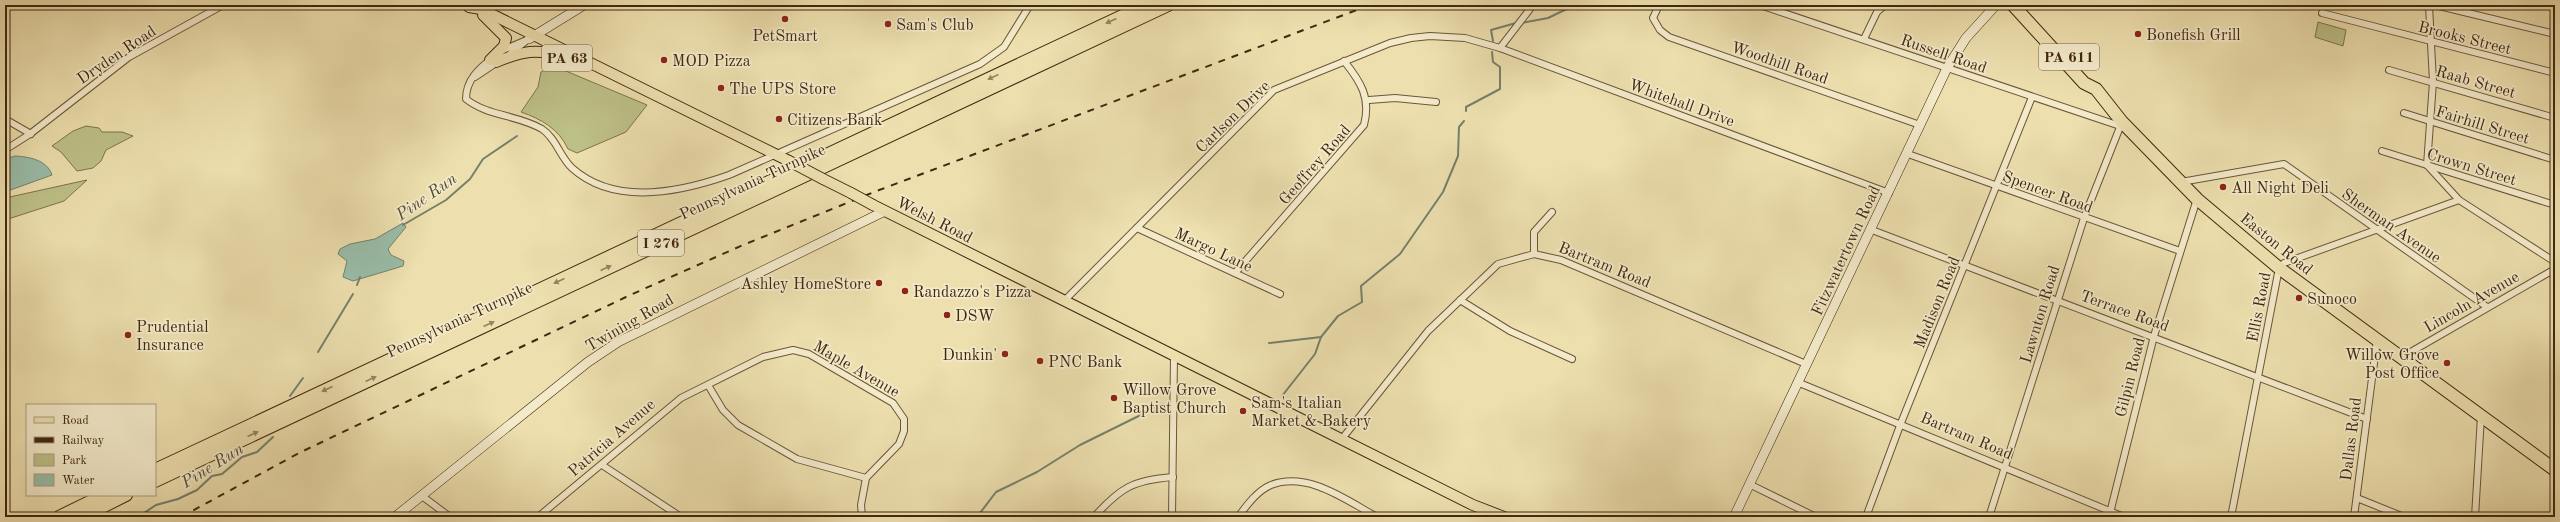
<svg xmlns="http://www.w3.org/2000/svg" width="2560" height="522" font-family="'Old Standard TT',serif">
<rect width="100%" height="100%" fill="#eddfae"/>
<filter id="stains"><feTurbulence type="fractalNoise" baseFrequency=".005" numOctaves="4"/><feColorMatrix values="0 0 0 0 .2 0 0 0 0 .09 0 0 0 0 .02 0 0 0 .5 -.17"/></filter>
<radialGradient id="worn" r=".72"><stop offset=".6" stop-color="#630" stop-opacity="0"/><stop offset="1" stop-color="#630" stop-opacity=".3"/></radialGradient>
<g fill="#bdc087" stroke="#7e744c">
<path d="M 2318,22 L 2346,30 L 2343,46 L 2315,37 Z"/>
<path d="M 554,66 L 647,105 L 626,132 L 577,153 L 568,149 C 559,129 541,119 521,112 L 538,87 L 541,72 Z"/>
<path d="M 86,126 L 99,128 L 102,132 L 122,132 L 133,136 L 106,150 L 101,161 L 93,168 L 77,171 L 61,152 L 52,146 L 73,131 Z"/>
<path d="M 87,180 L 64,201 L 5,220 L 5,198 Z"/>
</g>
<g fill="#99bda9" stroke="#75816c">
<path d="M 15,156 C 30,157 47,160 52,175 L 5,192 L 5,159 Z"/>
<path d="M 403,223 L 406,227 L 388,249 L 391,255 L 404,261 L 403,266 L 353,281 L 343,277 L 347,261 L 338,254 L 340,249 L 350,244 L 375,239 Z"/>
</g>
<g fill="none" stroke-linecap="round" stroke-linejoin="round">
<g stroke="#75816c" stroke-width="2">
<path d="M 1521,23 L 1548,18 L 1575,5"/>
<path d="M 1493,41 L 1491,30 L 1516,23"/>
<path d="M 1466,111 L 1466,107 L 1500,89 L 1500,67 L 1493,62 L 1492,52"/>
<path d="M 403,225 L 446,200 L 470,179 L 483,159 L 517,136"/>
<path d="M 357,285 L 360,277"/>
<path d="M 1269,343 L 1321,337 L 1338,316 L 1362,302 L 1361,286 L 1400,254 L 1443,192 L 1458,156 L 1459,127 L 1464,121"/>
<path d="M 318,352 L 353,294"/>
<path d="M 290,396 L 303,378"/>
<path d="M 1282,396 L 1315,354 L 1321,337"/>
<path d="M 138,517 L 156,505 L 178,499 L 197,490 L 212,476 L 222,474 L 242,457 L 257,452 L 273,437"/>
<path d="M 977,517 L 996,492 L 1037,472 L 1080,445 L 1163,404"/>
</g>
<defs>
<g id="street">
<path d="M 1659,5 L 1653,18 L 1660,30 L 1669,37 L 1920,125"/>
<path d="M 1760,5 L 2120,126"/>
<path d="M 2429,5 L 2433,82 L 2427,165 L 2459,200 L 2555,262"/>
<path d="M 2435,5 L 2555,34"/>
<path d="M 2322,13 L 2555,73"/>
<path d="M 1864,39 L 1877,12 L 1885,5"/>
<path d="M 1500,48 L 1533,5"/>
<path d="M 503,50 L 529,39"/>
<path d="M 510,54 L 526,41"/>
<path d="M 493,58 C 479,68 466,80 466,99 C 487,116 518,115 542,129 C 556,138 560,157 572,168 C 614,206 681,192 729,175 L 980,64 L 1004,47 L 1030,5"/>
<path d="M 2389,70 L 2555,118"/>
<path d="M 475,77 L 499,61"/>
<path d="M 1369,100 L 1395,98 L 1436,102"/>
<path d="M 2404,113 L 2555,160"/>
<path d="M 5,119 L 31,134"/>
<path d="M 5,150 L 30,134 L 129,57 L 223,5"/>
<path d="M 2382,151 L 2555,205"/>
<path d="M 1908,154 L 2180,251"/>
<path d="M 2181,182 L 2284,164 L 2487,307"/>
<path d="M 1137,228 L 1280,294"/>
<path d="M 1872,230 L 2367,419"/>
<path d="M 1534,254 L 1534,232 L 1552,212"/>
<path d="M 1235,273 L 1364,125 C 1371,98 1361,82 1344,61"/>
<path d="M 1460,300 L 1510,331 L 1572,359"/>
<path d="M 1064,301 L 1274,90 L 1390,43 L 1411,38 L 1430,36 L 1465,38 L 1500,48 L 1889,193"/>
<path d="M 2402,357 L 2555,269"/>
<path d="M 1797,382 L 2124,517"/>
<path d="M 708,385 L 723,410 L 738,425 L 797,459 L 866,478"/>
<path d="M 1341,440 L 1428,331 L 1498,264 L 1534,254 L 1561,260 L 1806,364"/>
<path d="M 602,465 L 681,517"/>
<path d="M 1751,485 L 1816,517"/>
<path d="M 422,496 L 450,517"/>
<path d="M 2357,498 L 2404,517"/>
<path d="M 538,517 L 681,398 L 763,357 L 793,350 L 809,354 L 893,403 L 904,419 L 904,431 L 899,444 L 866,478 L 861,505 L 862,517"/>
<path d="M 1094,517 C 1120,488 1133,480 1173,477"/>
<path d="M 1172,517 L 1174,356"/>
<path d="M 1238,517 C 1247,505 1257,491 1271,485 C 1308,471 1346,500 1377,517"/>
<path d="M 1866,517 L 1901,423 L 2032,97"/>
<path d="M 1989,517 L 2084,218 L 2122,122"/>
<path d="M 2109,517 L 2154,336 L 2197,199"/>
<path d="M 2231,517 L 2279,268 L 2284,263 L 2459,200"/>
<path d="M 2354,517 L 2377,340"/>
<path d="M 2475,517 L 2481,416"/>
</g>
<g id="secondary">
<path d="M 529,39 L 584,5"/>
<path d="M 395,517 L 588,362 L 618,342 L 885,211"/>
<path d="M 1734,517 L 1947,68 L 1966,38 L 1996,5"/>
</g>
<g id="primary">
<path d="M 469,7 L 481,9 L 789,161"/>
<path d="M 483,15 L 506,38 L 504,46 L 490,60"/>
<path d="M 496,62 C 523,51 536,48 565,57"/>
<path d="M 823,179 L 851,193"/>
<path d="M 873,205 L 1473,505 L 1504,517"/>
</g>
<g id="highway">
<path d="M 2013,5 L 2084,83 L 2096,89 L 2122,122 L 2197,199 L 2279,268 L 2555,470"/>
<path d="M 155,470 L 1146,5"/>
<path d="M 155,481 L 1168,5"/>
<path d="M 59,517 L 104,495"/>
<path d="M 82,517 L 126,495"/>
</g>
</defs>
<use href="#street" stroke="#6b5638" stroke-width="8"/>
<use href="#secondary" stroke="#402810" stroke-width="10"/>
<use href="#primary" stroke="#402810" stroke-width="12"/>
<use href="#highway" stroke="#402810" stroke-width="14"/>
<use href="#street" stroke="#f3eaca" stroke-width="6"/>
<use href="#secondary" stroke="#f3eaca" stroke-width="9"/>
<use href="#primary" stroke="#eddfae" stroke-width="10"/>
<use href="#highway" stroke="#eddfae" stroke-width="12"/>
<path stroke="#402810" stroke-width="2" stroke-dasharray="7 7" stroke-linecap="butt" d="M 181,517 L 299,453 L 628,296 L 743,245 L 874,192 L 1370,5"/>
<defs>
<g id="primary-bridge">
<path d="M 789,161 L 823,179"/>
<path d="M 851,193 L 873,205"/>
</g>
</defs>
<use href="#primary-bridge" stroke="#402810" stroke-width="12" stroke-linecap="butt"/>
<use href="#primary-bridge" stroke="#eddfae" stroke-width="10"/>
</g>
<defs><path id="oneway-solid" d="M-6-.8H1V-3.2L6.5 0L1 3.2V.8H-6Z"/></defs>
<g fill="#96845f">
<use href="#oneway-solid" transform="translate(1111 21) rotate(155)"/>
<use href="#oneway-solid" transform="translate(993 77) rotate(155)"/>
<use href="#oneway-solid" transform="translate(606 268) rotate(-25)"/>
<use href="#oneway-solid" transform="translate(559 281) rotate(155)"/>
<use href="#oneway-solid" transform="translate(489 324) rotate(-25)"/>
<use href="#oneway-solid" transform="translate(371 379) rotate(-25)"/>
<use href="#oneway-solid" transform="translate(327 389) rotate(155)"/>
<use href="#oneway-solid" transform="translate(253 434) rotate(-25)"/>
</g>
<g fill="#8f2418" stroke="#f3eaca" stroke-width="1.5">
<circle cx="785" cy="19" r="4"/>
<circle cx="888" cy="24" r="4"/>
<circle cx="2138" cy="34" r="4"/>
<circle cx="664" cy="60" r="4"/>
<circle cx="721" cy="88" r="4"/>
<circle cx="779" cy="119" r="4"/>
<circle cx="2223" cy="187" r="4"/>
<circle cx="879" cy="283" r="4"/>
<circle cx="905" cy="291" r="4"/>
<circle cx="2299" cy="298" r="4"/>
<circle cx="947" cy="315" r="4"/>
<circle cx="128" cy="335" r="4"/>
<circle cx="1005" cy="354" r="4"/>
<circle cx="1040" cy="361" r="4"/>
<circle cx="2447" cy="363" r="4"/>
<circle cx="1114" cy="398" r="4"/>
<circle cx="1243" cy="411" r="4"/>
</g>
<g text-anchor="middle" stroke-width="3.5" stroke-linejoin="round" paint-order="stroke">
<g fill="#f3eaca" stroke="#766248" stroke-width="1">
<rect x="2039" y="44" width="60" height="26" rx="3"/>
<rect x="542" y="45" width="50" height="26" rx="3"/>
<rect x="638" y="230" width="46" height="26" rx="3"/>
</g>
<g font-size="15" font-weight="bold" fill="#402810">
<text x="2069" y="62">PA 611</text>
<text x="567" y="63">PA 63</text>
<text x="661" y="248">I 276</text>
</g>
<g font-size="16" fill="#402810" stroke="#f3eaca" text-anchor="start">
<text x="896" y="30">Sam's Club</text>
<text x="2146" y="40">Bonefish Grill</text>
<text x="785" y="41" text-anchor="middle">PetSmart</text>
<text x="672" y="66">MOD Pizza</text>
<text x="729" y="94">The UPS Store</text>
<text x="787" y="125">Citizens Bank</text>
<text x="2231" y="193">All Night Deli</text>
<text x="871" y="289" text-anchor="end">Ashley HomeStore</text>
<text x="913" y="297">Randazzo's Pizza</text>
<text x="2307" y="304">Sunoco</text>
<text x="955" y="321">DSW</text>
<text x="136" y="332">Prudential<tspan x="136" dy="18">Insurance</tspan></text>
<text x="997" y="360" text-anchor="end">Dunkin'</text>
<text x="2439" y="360" text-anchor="end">Willow Grove<tspan x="2439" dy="18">Post Office</tspan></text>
<text x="1048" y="367">PNC Bank</text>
<text x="1122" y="395">Willow Grove<tspan x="1122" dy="18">Baptist Church</tspan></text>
<text x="1251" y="408">Sam's Italian<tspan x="1251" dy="18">Market &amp; Bakery</tspan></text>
</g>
<g font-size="16" fill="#402810" stroke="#f3eaca">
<text transform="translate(2465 37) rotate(14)" y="6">Brooks Street</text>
<text transform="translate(1944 53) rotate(19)" y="6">Russell Road</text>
<text transform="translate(116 54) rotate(-34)" y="6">Dryden Road</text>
<text transform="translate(1780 62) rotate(19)" y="6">Woodhill Road</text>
<text transform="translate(2476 81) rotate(16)" y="6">Raab Street</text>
<text transform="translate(1682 102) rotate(20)" y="6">Whitehall Drive</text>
<text transform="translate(1232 116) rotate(-44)" y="6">Carlson Drive</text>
<text transform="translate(2483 124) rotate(17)" y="6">Fairhill Street</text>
<text transform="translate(1314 164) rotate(-49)" y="6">Geoffrey Road</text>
<text transform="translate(2472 166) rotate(17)" y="6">Crown Street</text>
<text transform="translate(752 181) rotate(-25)" y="6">Pennsylvania Turnpike</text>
<text transform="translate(2048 191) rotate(20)" y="6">Spencer Road</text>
<text transform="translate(935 219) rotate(27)" y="6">Welsh Road</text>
<text transform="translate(2392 225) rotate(35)" y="6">Sherman Avenue</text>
<text transform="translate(2277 243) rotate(39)" y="6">Easton Road</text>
<text transform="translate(1214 249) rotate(25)" y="6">Margo Lane</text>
<text transform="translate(1845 250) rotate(-65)" y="6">Fitzwatertown Road</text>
<text transform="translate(1605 264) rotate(22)" y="6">Bartram Road</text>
<text transform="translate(2471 301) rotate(-30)" y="6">Lincoln Avenue</text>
<text transform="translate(1936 302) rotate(-68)" y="6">Madison Road</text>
<text transform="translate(2258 307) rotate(-79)" y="6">Ellis Road</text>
<text transform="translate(2125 310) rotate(20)" y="6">Terrace Road</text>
<text transform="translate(2039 314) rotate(-73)" y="6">Lawnton Road</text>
<text transform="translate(459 319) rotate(-25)" y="6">Pennsylvania Turnpike</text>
<text transform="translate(629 322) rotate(-30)" y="6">Twining Road</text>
<text transform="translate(857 368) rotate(30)" y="6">Maple Avenue</text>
<text transform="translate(2129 377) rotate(-76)" y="6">Gilpin Road</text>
<text transform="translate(1967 435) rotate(23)" y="6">Bartram Road</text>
<text transform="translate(611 437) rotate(-41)" y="6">Patricia Avenue</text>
<text transform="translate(2350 439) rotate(-83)" y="6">Dallas Road</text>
</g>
<g font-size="17" font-style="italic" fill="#564d36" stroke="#f3eaca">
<text transform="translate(426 196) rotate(-35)" y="6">Pine Run</text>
<text transform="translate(212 465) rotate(-32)" y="6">Pine Run</text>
</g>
</g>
<rect width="2560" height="522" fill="none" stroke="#eddfae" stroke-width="20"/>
<rect x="6" y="6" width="2548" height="510" fill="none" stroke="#402810" stroke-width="2"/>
<rect x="10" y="10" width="2540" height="502" fill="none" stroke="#402810"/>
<rect x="26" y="404" width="130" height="92" fill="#f3eaca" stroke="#ab9c80"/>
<rect x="34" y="417" width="20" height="6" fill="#eddfae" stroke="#ab9c80"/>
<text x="62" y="424" font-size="12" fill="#402810">Road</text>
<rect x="34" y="437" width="20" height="6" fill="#402810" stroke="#ab9c80"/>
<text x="62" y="444" font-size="12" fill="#402810">Railway</text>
<rect x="34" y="454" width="20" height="12" fill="#bdc087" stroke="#ab9c80"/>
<text x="62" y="464" font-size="12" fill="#402810">Park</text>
<rect x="34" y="474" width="20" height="12" fill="#99bda9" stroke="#ab9c80"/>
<text x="62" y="484" font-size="12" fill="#402810">Water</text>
<rect width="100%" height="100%" filter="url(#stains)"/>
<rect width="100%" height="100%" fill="url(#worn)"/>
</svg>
